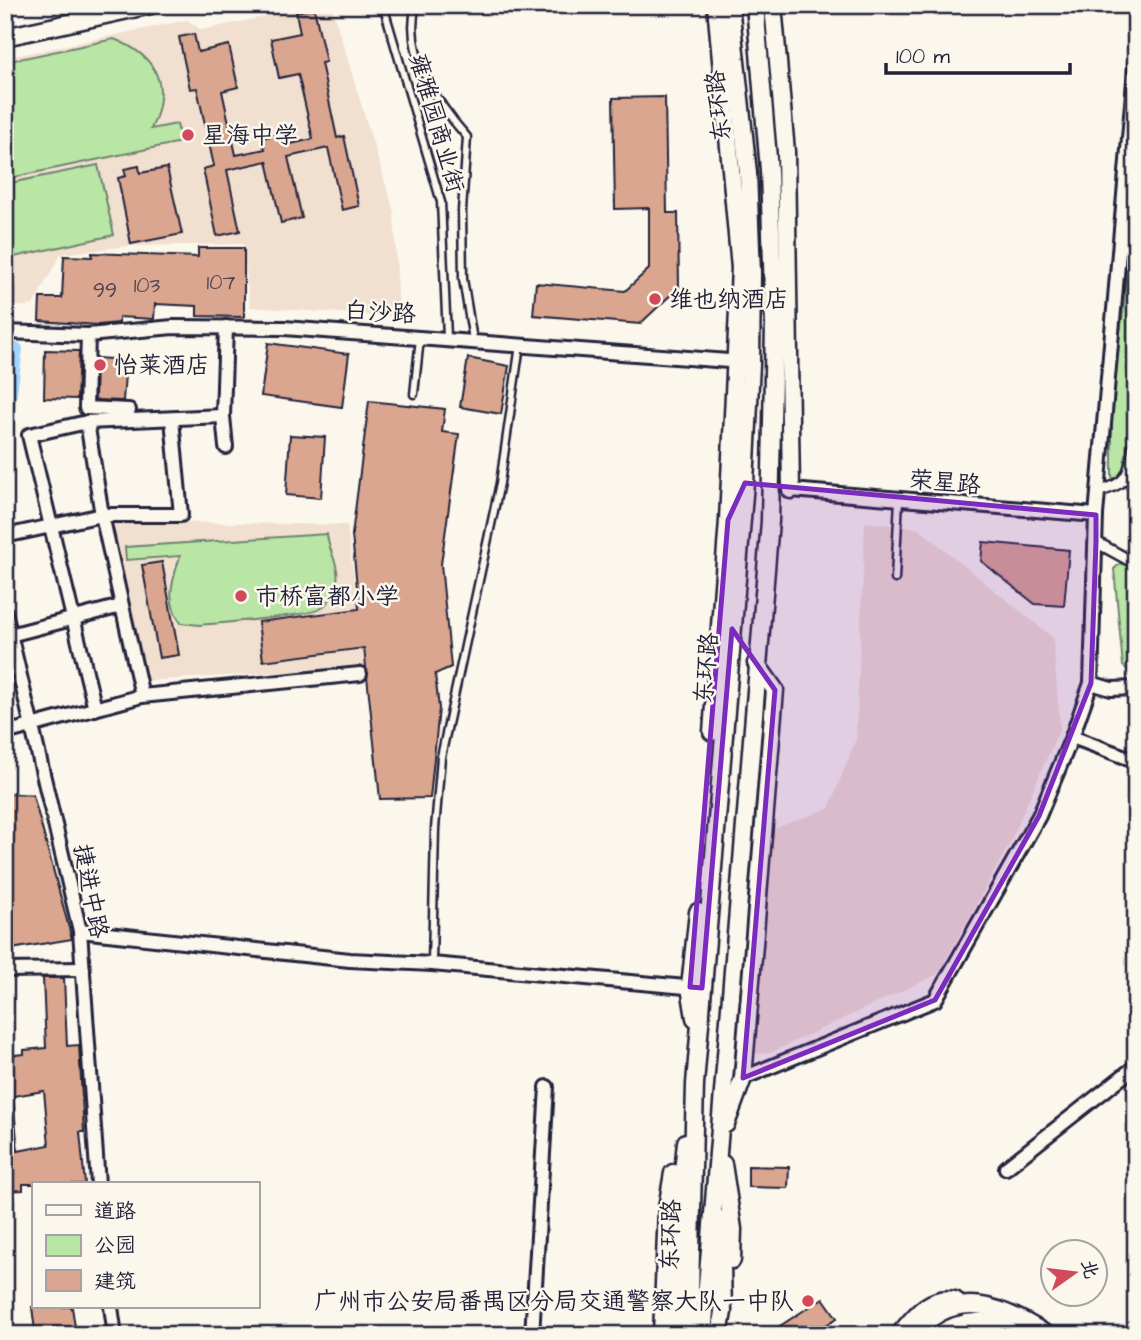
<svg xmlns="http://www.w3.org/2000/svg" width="1141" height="1340" font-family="'Architects Daughter','LXGW WenKai TC',sans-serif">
<rect width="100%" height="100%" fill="#fbf7ec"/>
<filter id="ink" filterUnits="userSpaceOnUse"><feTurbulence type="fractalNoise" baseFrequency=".0143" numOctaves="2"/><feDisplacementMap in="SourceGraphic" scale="14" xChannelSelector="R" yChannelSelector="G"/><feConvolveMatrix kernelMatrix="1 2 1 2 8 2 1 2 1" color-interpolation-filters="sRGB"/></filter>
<g filter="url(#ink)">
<g fill="#f1dfd0">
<path d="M 291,5 L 331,5 L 394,212 L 399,317 L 250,307 L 243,244 L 129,246 L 61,254 L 33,305 L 5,308 L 5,58 L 187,20 L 202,30 L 288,12 Z"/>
<path d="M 1136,136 L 1136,231 L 1129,231 Z"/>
<path d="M 111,521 L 347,525 L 365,667 L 144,681 Z"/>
<path d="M 865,522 L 918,528 L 1053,638 L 1060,728 L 1009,845 L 938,974 L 770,1053 L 754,1054 L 770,830 L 829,808 L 856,739 Z"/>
</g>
<g fill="#b9e6a4" stroke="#6e8470" stroke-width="2">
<path d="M 114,39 C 158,56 171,87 151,129 L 177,124 L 181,142 L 5,179 L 5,62 Z"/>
<path d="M 98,165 L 114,235 L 5,259 L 5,184 Z"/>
<path d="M 1136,246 L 1136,496 L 1112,477 L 1112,385 L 1124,306 L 1127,256 Z"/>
<path d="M 327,534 C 328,551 340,564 337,582 C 336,592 329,603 320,609 C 308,616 221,623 200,625 L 181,623 C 164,599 173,581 180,556 L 126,560 L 125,547 Z"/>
<path d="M 1136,550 L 1136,676 L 1123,666 L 1114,569 Z"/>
</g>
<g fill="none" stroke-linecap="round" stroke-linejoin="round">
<path stroke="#a1d5ff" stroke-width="12" d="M 5,436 L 17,349"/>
</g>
<g fill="#daa68f" stroke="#22223b" stroke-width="2" fill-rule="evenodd">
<path d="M 314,8 L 326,62 L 321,63 L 337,138 L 344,136 L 359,206 L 342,210 L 328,148 L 288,157 L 302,218 L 281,223 L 267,161 L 227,170 L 240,231 L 217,236 L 203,169 L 214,166 L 197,88 L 190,89 L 179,37 L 194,34 L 198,52 L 229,45 L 238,87 L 222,91 L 236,155 L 265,149 L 262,138 L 283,133 L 286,145 L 313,139 L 298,74 L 279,78 L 271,39 L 300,33 L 296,12 Z"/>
<path d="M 665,97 L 667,213 L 678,213 L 679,287 L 640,324 L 533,315 L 536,283 L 625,291 L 649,269 L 649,208 L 615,209 L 613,98 Z"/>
<path d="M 139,166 L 140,173 L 167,168 L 182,234 L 131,244 L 118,178 L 126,176 L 124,169 Z"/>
<path d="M 198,248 L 244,248 L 244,317 L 197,316 L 197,306 L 155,304 L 154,319 L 119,317 L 119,323 L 98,325 L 39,321 L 40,298 L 62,298 L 64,256 L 92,257 L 92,253 L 198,257 Z"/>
<path d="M 268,343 L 349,354 L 342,407 L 261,396 Z"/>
<path d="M 45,350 L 79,351 L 77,399 L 44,398 Z"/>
<path d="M 96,358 L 126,360 L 123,401 L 95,400 Z"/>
<path d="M 468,358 L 509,366 L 501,414 L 460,407 Z"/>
<path d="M 369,401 L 445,409 L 442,432 L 459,434 L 441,564 L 451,667 L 435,674 L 439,708 L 430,798 L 380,799 L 364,648 L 263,661 L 258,622 L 359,609 L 352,535 Z"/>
<path d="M 290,435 L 325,437 L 321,498 L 286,495 Z"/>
<path d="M 983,542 L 1069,550 L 1064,606 L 1035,604 L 981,561 Z"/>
<path d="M 162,562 L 179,655 L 159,658 L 142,565 Z"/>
<path d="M 5,793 L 33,795 L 72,939 L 5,950 Z"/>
<path d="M 43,978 L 64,978 L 67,1046 L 79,1045 L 84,1132 L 80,1132 L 85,1184 L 23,1184 L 23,1190 L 5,1191 L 5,1056 L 24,1054 L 24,1050 L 46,1048 ZM 44,1091 L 49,1145 L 18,1151 L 13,1096 Z"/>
<path d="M 748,1166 L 789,1167 L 788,1188 L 748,1187 Z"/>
<path d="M 823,1298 L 837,1318 L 811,1335 L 766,1335 Z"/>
<path d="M 32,1307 L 72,1307 L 75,1327 L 35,1331 Z"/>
</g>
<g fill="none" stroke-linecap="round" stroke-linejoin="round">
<defs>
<g id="service">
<path d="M 383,5 L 441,202 L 447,337"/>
<path d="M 416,5 C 403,53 438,104 467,137 L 462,211 L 463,279 L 473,340"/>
<path d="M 414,394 L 420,338"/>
<path d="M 895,579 L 899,499"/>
<path d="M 432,963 L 435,829 L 441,757 L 500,483 L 520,345"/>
</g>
<g id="pedestrian">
<path d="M 1098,491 C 1134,484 1129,467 1136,435"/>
<path d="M 1096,542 L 1136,564"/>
</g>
<g id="minor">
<path d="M 5,332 L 88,335 L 173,327 L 284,328 L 742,362"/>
<path d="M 88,335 L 86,408 L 129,410"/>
<path d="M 223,416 L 226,447"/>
<path d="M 87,422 L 29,435 L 95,709"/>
<path d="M 791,490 L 1096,515"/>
<path d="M 5,536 L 102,515 L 87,422 L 223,416 L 226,327"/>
<path d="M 5,612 L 80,931 L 98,1184"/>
<path d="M 10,635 L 121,606"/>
<path d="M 1091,683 L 1111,689 L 1136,688"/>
<path d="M 142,696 L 102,515 L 181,515 L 172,419"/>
<path d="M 5,733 L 142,696 L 360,674"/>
<path d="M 1072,737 L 1136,761"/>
<path d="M 80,931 L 350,960 L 432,964 L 697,988"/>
<path d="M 5,970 L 83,969"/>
<path d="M 743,1078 L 935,1000 L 1039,816 L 1072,737 L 1091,683 L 1096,515 L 1136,58"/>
<path d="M 1006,1168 L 1136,1066"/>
<path d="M 111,1307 L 115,1335"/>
<path d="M 532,1335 L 547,1087"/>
</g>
<g id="secondary">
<path d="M 773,5 L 786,152 L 791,490"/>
<path d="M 5,37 L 151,5"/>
<path d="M 712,732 L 728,520 L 740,268 L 716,5"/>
<path d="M 695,1018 L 690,987 L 698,912"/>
<path d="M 726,1124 L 743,1078 L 775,690 L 756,663"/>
<path d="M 723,1164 L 733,1229 L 732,1260"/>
<path d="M 662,1335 L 667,1208 L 673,1173"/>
<path d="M 676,1335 L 679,1213 L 686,1142"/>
<path d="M 689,1335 L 695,1084 L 745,483 L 751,364 L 752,273 L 748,173 L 730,5"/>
<path d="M 703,1335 L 770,521 L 774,325 L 769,170 L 755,5"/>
<path d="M 719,1335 L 723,1312 L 721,1219"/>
<path d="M 899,1335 C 914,1317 929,1295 955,1300"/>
<path d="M 914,1335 C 954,1286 1001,1305 1047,1335"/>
<path d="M 938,1335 C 963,1318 991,1317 1015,1335"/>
</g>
</defs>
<use href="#service" stroke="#22223b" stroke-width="11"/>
<use href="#pedestrian" stroke="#22223b" stroke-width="14"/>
<use href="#minor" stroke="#22223b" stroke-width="18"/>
<use href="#secondary" stroke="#22223b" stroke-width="21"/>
<use href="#service" stroke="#fbf7ec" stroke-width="6"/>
<use href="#pedestrian" stroke="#fbf7ec" stroke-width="9"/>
<use href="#minor" stroke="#fbf7ec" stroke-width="12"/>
<use href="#secondary" stroke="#fbf7ec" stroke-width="16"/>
</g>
</g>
<path fill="#7b2cbf" fill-opacity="0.2" stroke="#7b2cbf" stroke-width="5" stroke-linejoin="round" d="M 745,483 L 1096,515 L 1096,542 L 1091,683 L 1039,816 L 935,1000 L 743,1078 L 775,690 L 732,629 L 702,988 L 690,987 L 728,520 Z"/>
<g fill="#d1495b" stroke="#fbf7ec" stroke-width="2.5">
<circle cx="188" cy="135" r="7"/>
<circle cx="655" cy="299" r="7"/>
<circle cx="100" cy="365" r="7"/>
<circle cx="241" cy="596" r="7"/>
<circle cx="808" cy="1301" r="7"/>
</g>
<g text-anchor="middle" stroke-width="5" stroke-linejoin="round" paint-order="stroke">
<g font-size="21" fill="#504350">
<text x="221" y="289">107</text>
<text x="147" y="292">103</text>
<text x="105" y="297">99</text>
</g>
<g font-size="24" fill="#22223b" stroke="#fbf7ec">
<text transform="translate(718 106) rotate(-96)" y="8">东环路</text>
<text transform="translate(437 123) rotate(74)" y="8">雍雅园商业街</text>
<text transform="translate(380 312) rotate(3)" y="8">白沙路</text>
<text transform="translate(945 482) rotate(5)" y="8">荣星路</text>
<text transform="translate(706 668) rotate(-85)" y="8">东环路</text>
<text transform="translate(91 891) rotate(79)" y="8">捷进中路</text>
<text transform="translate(670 1235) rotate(-88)" y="8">东环路</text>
</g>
<g font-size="24" fill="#22223b" stroke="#fbf7ec" text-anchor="start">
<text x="202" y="143">星海中学</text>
<text x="669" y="307">维也纳酒店</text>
<text x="114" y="373">怡莱酒店</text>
<text x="255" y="604">市桥富都小学</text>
<text x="794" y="1309" text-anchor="end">广州市公安局番禺区分局交通警察大队一中队</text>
</g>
</g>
<rect width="1141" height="1340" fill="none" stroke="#fbf7ec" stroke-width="28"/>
<rect x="14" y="14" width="1113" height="1312" fill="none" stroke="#22223b" stroke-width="2.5" filter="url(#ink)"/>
<rect x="32" y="1182" width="228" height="126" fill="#fbf7ec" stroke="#a4a2a5" stroke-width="2"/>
<rect x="46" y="1205" width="35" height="10" fill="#fbf7ec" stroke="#a4a2a5" stroke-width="2"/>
<text x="94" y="1218" font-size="21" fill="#22223b">道路</text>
<rect x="46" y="1235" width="35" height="21" fill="#b9e6a4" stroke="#a4a2a5" stroke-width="2"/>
<text x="94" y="1252" font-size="21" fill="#22223b">公园</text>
<rect x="46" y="1270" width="35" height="21" fill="#daa68f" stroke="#a4a2a5" stroke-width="2"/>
<text x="94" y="1288" font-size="21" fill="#22223b">建筑</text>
<g transform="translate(1074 1273) rotate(76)"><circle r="33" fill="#fbf7ec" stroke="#a4a2a5" stroke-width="2"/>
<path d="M0-5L12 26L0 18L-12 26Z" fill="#d1495b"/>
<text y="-10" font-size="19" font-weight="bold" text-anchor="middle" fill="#22223b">北</text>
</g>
<path d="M886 63v10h184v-10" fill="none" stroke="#22223b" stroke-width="3.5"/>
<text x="896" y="63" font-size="21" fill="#22223b" stroke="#fbf7ec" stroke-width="5" paint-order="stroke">100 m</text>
</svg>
